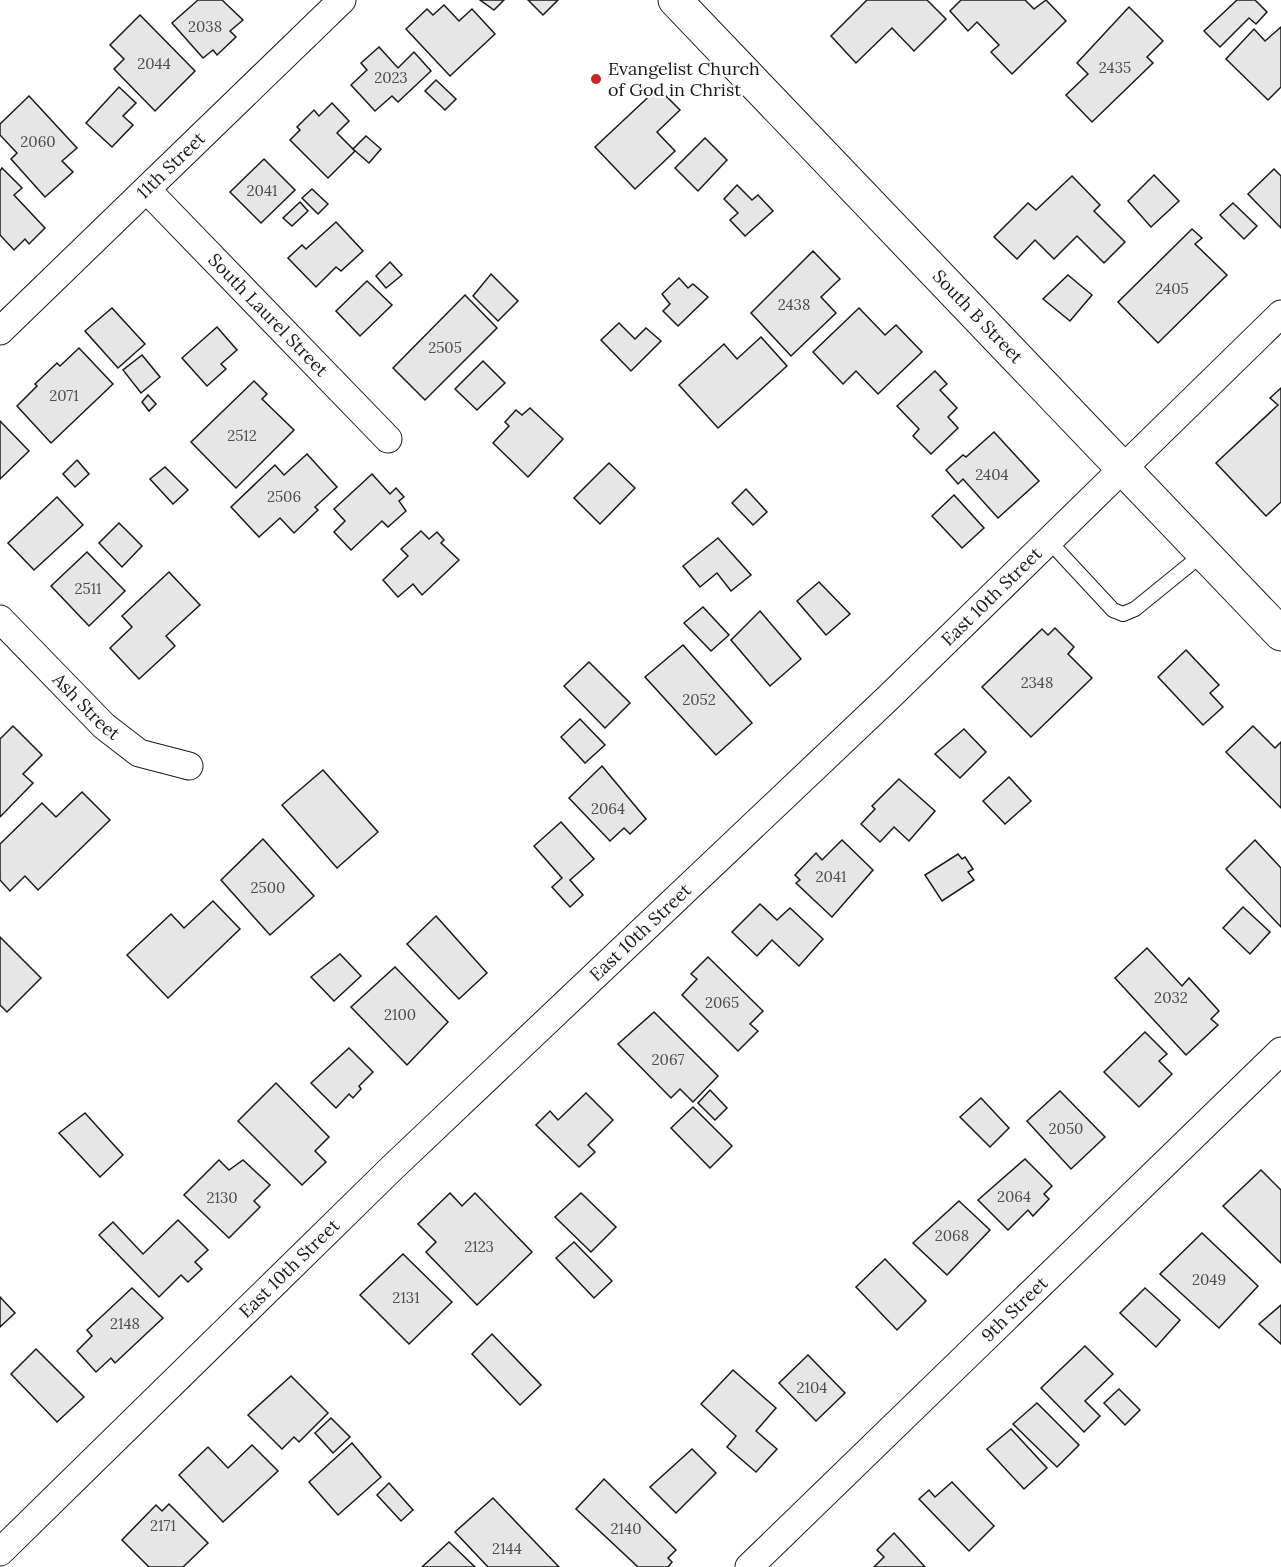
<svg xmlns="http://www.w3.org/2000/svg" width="1281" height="1567" font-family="Lora,serif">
<rect width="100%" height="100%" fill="#fff"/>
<g fill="#e6e6e6" stroke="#1a1a1a" stroke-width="1.5">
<path d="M 198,0 L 222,0 L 243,20 L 230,31 L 236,37 L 217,55 L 213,50 L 203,58 L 172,23 Z"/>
<path d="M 480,0 L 504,0 L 494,10 Z"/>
<path d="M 528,0 L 558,0 L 543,15 Z"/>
<path d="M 867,0 L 927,0 L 946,19 L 914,51 L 892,28 L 856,63 L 831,36 Z"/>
<path d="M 961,0 L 1025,0 L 1034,9 L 1046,0 L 1066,21 L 1012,74 L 991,52 L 999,45 L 977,22 L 968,31 L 950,11 Z"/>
<path d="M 1237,0 L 1255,0 L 1267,12 L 1256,24 L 1249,18 L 1220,47 L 1204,31 Z"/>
<path d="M 444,5 L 459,21 L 472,9 L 495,34 L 450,76 L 406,29 L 427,9 L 433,15 Z"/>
<path d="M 1129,7 L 1163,41 L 1147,57 L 1153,63 L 1092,122 L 1066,95 L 1088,74 L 1077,63 Z"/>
<path d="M 140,15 L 195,71 L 155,111 L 114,69 L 124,59 L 110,45 Z"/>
<path d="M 1281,27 L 1281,87 L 1268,100 L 1226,59 L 1254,29 L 1265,41 Z"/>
<path d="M 379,47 L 398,68 L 414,52 L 431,71 L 398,102 L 392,96 L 375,111 L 351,85 L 367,70 L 361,63 Z"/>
<path d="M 436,80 L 456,99 L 445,110 L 425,91 Z"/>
<path d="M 119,87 L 136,103 L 123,116 L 133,125 L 112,147 L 86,123 Z"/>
<path d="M 658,88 L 680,110 L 657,132 L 675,151 L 635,189 L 595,147 Z"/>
<path d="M 29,96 L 77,148 L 62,161 L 73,172 L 45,197 L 11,159 L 17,153 L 0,135 L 0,124 Z"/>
<path d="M 332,103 L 349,121 L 337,133 L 355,151 L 328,178 L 290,140 L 300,130 L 297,127 L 314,110 L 319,116 Z"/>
<path d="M 366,136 L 381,149 L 369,163 L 353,149 Z"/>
<path d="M 705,138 L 727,160 L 698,191 L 675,168 Z"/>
<path d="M 264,159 L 295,190 L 261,223 L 230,192 Z"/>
<path d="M 2,168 L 22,188 L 14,195 L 45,228 L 29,244 L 25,239 L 14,250 L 0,235 L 0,171 Z"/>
<path d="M 1274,169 L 1281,176 L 1281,228 L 1248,194 Z"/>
<path d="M 1154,175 L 1179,201 L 1151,227 L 1128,201 Z"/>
<path d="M 1072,176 L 1100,205 L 1094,211 L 1125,242 L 1104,263 L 1077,236 L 1054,259 L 1035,240 L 1017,259 L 994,237 L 1028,203 L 1036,210 Z"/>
<path d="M 737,185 L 752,200 L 758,195 L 773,211 L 745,236 L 730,220 L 738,213 L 724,199 Z"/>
<path d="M 312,189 L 328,204 L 318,214 L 302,198 Z"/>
<path d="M 300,202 L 308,211 L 292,226 L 283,218 Z"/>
<path d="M 1233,203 L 1257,226 L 1244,239 L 1220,215 Z"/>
<path d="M 336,222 L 363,251 L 341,271 L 336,267 L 316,287 L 288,258 L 302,245 L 306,249 Z"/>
<path d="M 1192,229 L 1202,238 L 1195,244 L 1227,275 L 1158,343 L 1118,302 Z"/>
<path d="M 813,251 L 840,279 L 821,297 L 836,313 L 791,356 L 751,313 Z"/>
<path d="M 390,262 L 402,275 L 386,288 L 376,276 Z"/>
<path d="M 491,274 L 518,301 L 498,321 L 473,296 Z"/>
<path d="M 1068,275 L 1092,295 L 1070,321 L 1043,299 Z"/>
<path d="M 679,278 L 688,288 L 693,284 L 708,297 L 678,326 L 663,311 L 670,304 L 662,294 Z"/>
<path d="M 367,281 L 392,305 L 360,336 L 336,311 Z"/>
<path d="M 465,295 L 497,328 L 425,400 L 393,368 Z"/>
<path d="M 112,308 L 145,344 L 118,368 L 85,331 Z"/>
<path d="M 859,308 L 885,335 L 896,325 L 922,352 L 878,394 L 856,371 L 843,384 L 813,352 Z"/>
<path d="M 619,323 L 635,339 L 646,328 L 661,341 L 631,371 L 601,340 Z"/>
<path d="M 217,327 L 237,350 L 221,364 L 226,369 L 207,386 L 182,358 Z"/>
<path d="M 761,337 L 787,366 L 718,428 L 679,385 L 724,344 L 737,359 Z"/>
<path d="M 79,348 L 113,384 L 51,443 L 17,406 L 37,386 L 35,384 L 57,363 L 60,366 Z"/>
<path d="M 142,355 L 160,377 L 141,393 L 123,370 Z"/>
<path d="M 483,361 L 505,383 L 477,410 L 455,389 Z"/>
<path d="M 935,371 L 947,384 L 940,390 L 957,408 L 948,417 L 958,428 L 931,454 L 913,436 L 919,429 L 897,406 Z"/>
<path d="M 254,381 L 267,394 L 262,399 L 294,430 L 236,488 L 191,442 Z"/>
<path d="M 1281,388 L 1281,502 L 1266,516 L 1216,463 L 1278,405 L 1270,398 Z"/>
<path d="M 148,395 L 156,404 L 149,411 L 142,402 Z"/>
<path d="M 530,408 L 563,439 L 528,477 L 493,443 L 509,426 L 505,422 L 516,410 L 522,415 Z"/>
<path d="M 0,421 L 29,451 L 0,479 Z"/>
<path d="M 994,432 L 1039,481 L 998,518 L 963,479 L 958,484 L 946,470 L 963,455 L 966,457 Z"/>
<path d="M 307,454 L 337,487 L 315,507 L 318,510 L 294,533 L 280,518 L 259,537 L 231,507 L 275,465 L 284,475 Z"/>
<path d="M 77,460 L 89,474 L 75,487 L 63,474 Z"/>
<path d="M 609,463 L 635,488 L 600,524 L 574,498 Z"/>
<path d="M 165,467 L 188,490 L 173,504 L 150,479 Z"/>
<path d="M 372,474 L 390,494 L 396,488 L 404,497 L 399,501 L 406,511 L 388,527 L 382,521 L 351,550 L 334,532 L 345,521 L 334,509 Z"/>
<path d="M 746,489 L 767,512 L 753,525 L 732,503 Z"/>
<path d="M 954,495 L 984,528 L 962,548 L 932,516 Z"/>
<path d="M 57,497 L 83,525 L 34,570 L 8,543 Z"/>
<path d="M 119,523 L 142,546 L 122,567 L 99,543 Z"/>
<path d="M 421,531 L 429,539 L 437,532 L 444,540 L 441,543 L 459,560 L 422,595 L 413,584 L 398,597 L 383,580 L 408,556 L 401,549 Z"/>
<path d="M 718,538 L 751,575 L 731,591 L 717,573 L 700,587 L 683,566 Z"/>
<path d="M 87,552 L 125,591 L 89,626 L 51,586 Z"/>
<path d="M 169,572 L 200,605 L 166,636 L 175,646 L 139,679 L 110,648 L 132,627 L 122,616 Z"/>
<path d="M 819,582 L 850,614 L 826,635 L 797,601 Z"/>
<path d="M 703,607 L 729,635 L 711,651 L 684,623 Z"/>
<path d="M 760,611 L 801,659 L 770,686 L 731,640 Z"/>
<path d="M 1055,628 L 1074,647 L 1068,654 L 1092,678 L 1031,737 L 982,687 L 1042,629 L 1048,635 Z"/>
<path d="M 683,645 L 752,723 L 716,755 L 645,677 Z"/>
<path d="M 1186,650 L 1219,685 L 1210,693 L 1223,707 L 1203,725 L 1158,677 Z"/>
<path d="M 589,662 L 630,703 L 605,728 L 564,686 Z"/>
<path d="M 580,719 L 605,745 L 585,763 L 561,737 Z"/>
<path d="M 13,726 L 42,755 L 23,774 L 33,783 L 0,817 L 0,739 Z"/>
<path d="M 1253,726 L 1275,748 L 1281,742 L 1281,808 L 1226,752 Z"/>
<path d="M 964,729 L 986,752 L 960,778 L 935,754 Z"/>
<path d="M 602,766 L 646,819 L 630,834 L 624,828 L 610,841 L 569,798 Z"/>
<path d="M 323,770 L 378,832 L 337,868 L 282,805 Z"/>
<path d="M 1009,777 L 1031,801 L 1005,824 L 983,801 Z"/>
<path d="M 899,779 L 935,811 L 909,841 L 894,827 L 880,842 L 861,824 L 875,809 L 872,806 Z"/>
<path d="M 82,792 L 110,820 L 38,890 L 25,876 L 10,891 L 0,880 L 0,844 L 42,803 L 56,817 Z"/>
<path d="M 561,822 L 594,859 L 570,880 L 583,895 L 570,907 L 552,887 L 562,878 L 534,846 Z"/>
<path d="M 263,839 L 314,896 L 270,935 L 221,880 Z"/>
<path d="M 842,840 L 873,870 L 832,917 L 796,883 L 800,880 L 795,875 L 816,853 L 822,860 Z"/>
<path d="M 1255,840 L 1281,868 L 1281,927 L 1226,869 Z"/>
<path d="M 958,854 L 962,859 L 965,857 L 973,869 L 968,872 L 974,880 L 942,901 L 925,875 Z"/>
<path d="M 213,901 L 240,929 L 168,998 L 127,955 L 171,914 L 184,928 Z"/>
<path d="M 760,904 L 777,920 L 790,908 L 823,939 L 799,966 L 772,940 L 757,956 L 732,932 Z"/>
<path d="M 1243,907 L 1270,932 L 1250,954 L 1223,928 Z"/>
<path d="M 436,916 L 487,973 L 459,999 L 407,944 Z"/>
<path d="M 0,937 L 41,978 L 7,1012 L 0,1005 Z"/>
<path d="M 1147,948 L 1182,986 L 1189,978 L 1219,1011 L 1211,1019 L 1218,1025 L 1186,1055 L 1115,978 Z"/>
<path d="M 340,954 L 361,976 L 334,1001 L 311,977 Z"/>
<path d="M 708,957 L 763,1011 L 750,1024 L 758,1031 L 738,1051 L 682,995 L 697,979 L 691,974 Z"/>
<path d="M 395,967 L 448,1022 L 407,1065 L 351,1007 Z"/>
<path d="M 654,1012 L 718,1076 L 693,1102 L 680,1089 L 671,1098 L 618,1044 Z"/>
<path d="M 1145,1032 L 1167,1054 L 1159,1061 L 1172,1074 L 1139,1107 L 1104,1072 Z"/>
<path d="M 349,1048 L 373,1072 L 359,1086 L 361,1089 L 353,1098 L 349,1094 L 336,1108 L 311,1083 Z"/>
<path d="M 276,1083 L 329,1137 L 315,1151 L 326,1162 L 302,1185 L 238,1121 Z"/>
<path d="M 710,1090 L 727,1108 L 715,1120 L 698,1103 Z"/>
<path d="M 1060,1091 L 1105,1137 L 1071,1169 L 1027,1121 Z"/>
<path d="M 586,1093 L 613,1120 L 588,1145 L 595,1152 L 579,1167 L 536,1125 L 550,1111 L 558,1120 Z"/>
<path d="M 981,1098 L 1009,1128 L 990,1147 L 960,1117 Z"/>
<path d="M 693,1107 L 732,1146 L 710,1168 L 671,1128 Z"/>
<path d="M 85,1113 L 123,1155 L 100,1177 L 59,1133 Z"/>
<path d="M 1025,1159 L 1052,1186 L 1044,1194 L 1049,1199 L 1033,1216 L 1028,1210 L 1008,1230 L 978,1200 Z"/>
<path d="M 219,1160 L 229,1170 L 243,1160 L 270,1185 L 254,1201 L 260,1207 L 229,1238 L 184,1195 Z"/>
<path d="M 1261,1170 L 1281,1190 L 1281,1263 L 1223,1206 Z"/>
<path d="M 450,1193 L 462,1206 L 475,1193 L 532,1252 L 477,1305 L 426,1252 L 436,1242 L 418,1224 Z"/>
<path d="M 581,1193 L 616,1227 L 591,1252 L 555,1217 Z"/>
<path d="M 959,1201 L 990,1230 L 947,1275 L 913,1243 Z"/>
<path d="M 178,1220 L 208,1250 L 195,1262 L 202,1269 L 188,1282 L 181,1275 L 159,1297 L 99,1235 L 113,1222 L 143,1254 Z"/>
<path d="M 1202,1233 L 1258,1286 L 1219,1328 L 1160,1274 Z"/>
<path d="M 574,1242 L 612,1281 L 594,1298 L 556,1258 Z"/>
<path d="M 403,1254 L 452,1302 L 409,1344 L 360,1295 Z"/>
<path d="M 885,1259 L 926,1301 L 897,1330 L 856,1287 Z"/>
<path d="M 132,1288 L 163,1318 L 115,1363 L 111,1358 L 96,1372 L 77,1351 L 92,1336 L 87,1330 Z"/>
<path d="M 1145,1288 L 1180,1320 L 1156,1347 L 1120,1313 Z"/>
<path d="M 0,1297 L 15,1313 L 0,1327 Z"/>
<path d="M 1281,1305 L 1281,1344 L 1259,1324 Z"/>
<path d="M 492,1334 L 541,1385 L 520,1405 L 472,1354 Z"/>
<path d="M 1085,1346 L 1113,1374 L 1085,1401 L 1100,1416 L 1084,1432 L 1041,1388 Z"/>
<path d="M 36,1349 L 84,1397 L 57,1422 L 11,1374 Z"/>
<path d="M 808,1355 L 845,1393 L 816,1421 L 779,1383 Z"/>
<path d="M 733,1370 L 776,1408 L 756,1431 L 777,1449 L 756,1472 L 727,1447 L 736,1436 L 701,1404 Z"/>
<path d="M 291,1376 L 328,1413 L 299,1442 L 294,1437 L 282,1449 L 248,1415 Z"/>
<path d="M 1119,1389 L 1140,1410 L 1125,1425 L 1104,1403 Z"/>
<path d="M 1037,1403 L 1079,1445 L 1057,1467 L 1013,1424 Z"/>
<path d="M 331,1418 L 350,1437 L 333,1453 L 315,1433 Z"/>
<path d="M 1011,1429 L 1047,1468 L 1024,1489 L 987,1449 Z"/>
<path d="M 352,1443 L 381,1477 L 338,1515 L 309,1482 Z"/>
<path d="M 252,1445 L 278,1471 L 223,1522 L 179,1475 L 208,1447 L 228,1468 Z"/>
<path d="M 692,1449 L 716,1473 L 676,1513 L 650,1487 Z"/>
<path d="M 604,1479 L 676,1550 L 668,1558 L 672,1562 L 668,1567 L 638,1567 L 576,1509 Z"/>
<path d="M 952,1482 L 994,1526 L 969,1551 L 919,1499 L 929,1490 L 935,1497 Z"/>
<path d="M 389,1483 L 413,1510 L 401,1521 L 377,1495 Z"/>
<path d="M 493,1498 L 559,1567 L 488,1567 L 455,1532 Z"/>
<path d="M 169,1504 L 208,1543 L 183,1567 L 149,1567 L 122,1540 L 156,1505 L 162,1511 Z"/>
<path d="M 894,1533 L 925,1567 L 874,1567 L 884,1557 L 877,1550 Z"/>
<path d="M 449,1542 L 475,1567 L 422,1567 Z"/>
</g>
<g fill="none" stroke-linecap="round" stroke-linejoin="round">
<defs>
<path id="service" d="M 1048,540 L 1113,610 L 1123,614 L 1135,609 L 1204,553"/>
<g id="minor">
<path id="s1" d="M 147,190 L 388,439"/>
<path id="s2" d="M 0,331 L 342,0"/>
<path id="s3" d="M 0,619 L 104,726 L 139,753 L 189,766"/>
<path id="s4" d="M 0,1552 L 392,1168 L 889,697 L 1281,314"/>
<path id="s5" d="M 749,1567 L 1281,1051"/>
</g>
<g id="tertiary">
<path id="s6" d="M 675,0 L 1281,634"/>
</g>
</defs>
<use href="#service" stroke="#1a1a1a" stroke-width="16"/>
<use href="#minor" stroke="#1a1a1a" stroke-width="29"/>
<use href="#tertiary" stroke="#1a1a1a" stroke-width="35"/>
<use href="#service" stroke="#fff" stroke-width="14"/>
<use href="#minor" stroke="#fff" stroke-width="27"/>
<use href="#tertiary" stroke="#fff" stroke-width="33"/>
</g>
<circle fill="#c62828" stroke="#fff" stroke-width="2" cx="596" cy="79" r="6"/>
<g text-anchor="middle" stroke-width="4.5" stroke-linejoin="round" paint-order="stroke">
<g font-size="15" fill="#4d4d4d">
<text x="205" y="32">2038</text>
<text x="154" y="69">2044</text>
<text x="1115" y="73">2435</text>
<text x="391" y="83">2023</text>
<text x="38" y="147">2060</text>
<text x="262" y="196">2041</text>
<text x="1172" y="294">2405</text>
<text x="794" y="310">2438</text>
<text x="445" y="353">2505</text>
<text x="64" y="401">2071</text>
<text x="242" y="441">2512</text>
<text x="992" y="480">2404</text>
<text x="284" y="502">2506</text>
<text x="88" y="594">2511</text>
<text x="1037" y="688">2348</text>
<text x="699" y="705">2052</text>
<text x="608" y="814">2064</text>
<text x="831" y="882">2041</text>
<text x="268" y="893">2500</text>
<text x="1171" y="1003">2032</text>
<text x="722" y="1008">2065</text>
<text x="400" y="1020">2100</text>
<text x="668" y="1065">2067</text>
<text x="1066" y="1134">2050</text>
<text x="1014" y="1202">2064</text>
<text x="222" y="1203">2130</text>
<text x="952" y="1241">2068</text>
<text x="479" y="1252">2123</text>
<text x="1209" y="1285">2049</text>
<text x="406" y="1303">2131</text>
<text x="125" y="1329">2148</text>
<text x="812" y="1393">2104</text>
<text x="163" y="1531">2171</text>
<text x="626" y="1534">2140</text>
<text x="507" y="1554">2144</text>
</g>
<g font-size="18" fill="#1a1a1a" stroke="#fff" text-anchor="start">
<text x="608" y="75">Evangelist Church<tspan x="608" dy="21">of God in Christ</tspan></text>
</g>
<g font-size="18" fill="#1a1a1a" stroke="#fff">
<text dy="6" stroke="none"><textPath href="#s2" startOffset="238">11th Street</textPath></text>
<text dy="6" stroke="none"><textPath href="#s1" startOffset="174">South Laurel Street</textPath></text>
<text dy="6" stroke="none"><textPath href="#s6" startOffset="438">South B Street</textPath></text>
<text dy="6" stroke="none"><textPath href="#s4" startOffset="1377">East 10th Street</textPath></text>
<text dy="6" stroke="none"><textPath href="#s3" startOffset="123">Ash Street</textPath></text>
<text dy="6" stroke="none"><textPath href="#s4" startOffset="891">East 10th Street</textPath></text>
<text dy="6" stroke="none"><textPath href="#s4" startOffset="405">East 10th Street</textPath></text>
<text dy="6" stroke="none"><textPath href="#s5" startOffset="370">9th Street</textPath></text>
</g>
</g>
</svg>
